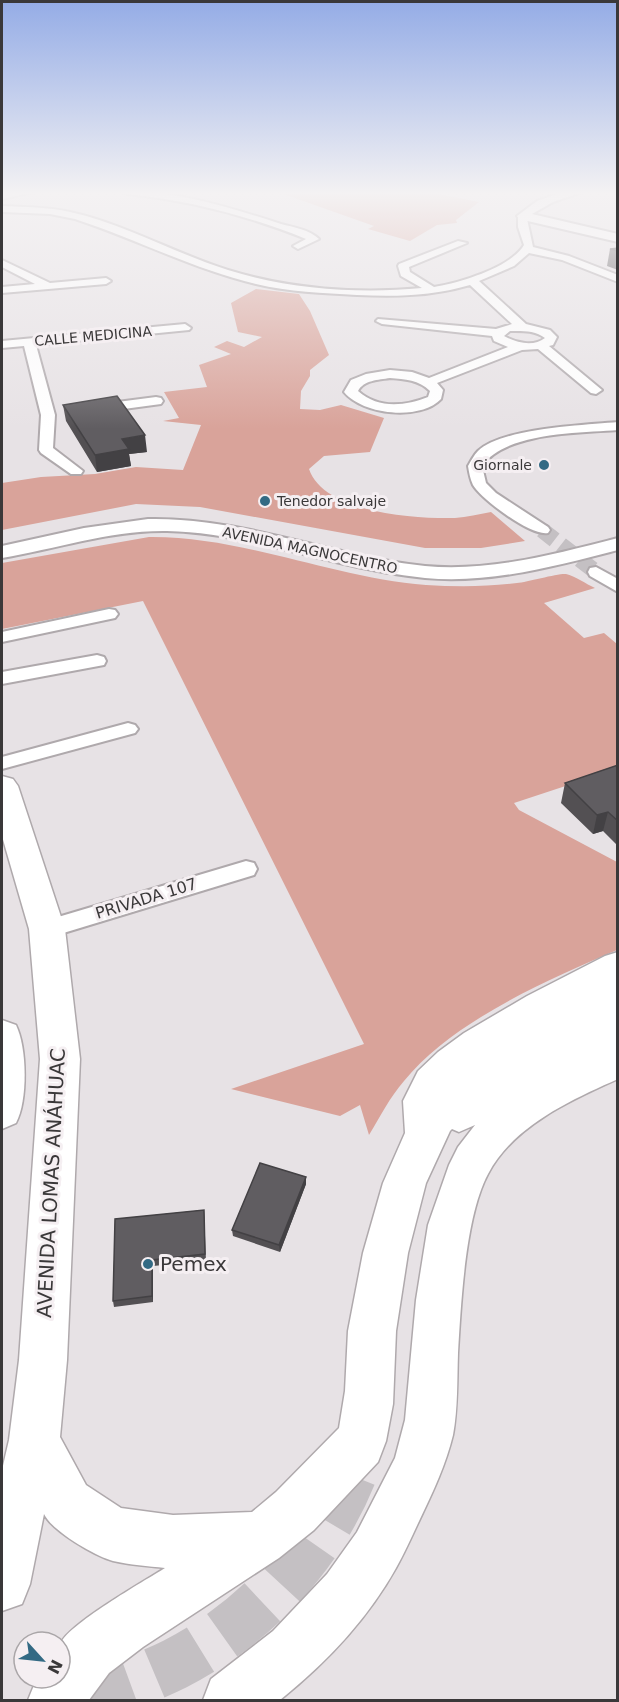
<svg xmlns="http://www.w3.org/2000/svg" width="619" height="1702" font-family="'DejaVu Sans',sans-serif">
<rect width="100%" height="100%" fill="#e7e2e5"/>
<g fill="#d9a39a">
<path d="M 275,191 L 423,191 L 479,202 L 456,220 L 457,223 L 437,225 L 410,241 L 368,229 L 374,226 Z"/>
<path d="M 256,289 L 299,294 L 310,311 L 329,355 L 310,370 L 310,376 L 301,391 L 300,409 L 320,410 L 341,405 L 384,418 L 370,452 L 324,456 L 309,469 C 324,513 415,519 455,518 C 467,517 479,514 491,512 L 525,541 L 481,548 L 425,548 L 200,507 L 136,504 L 2,530 L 2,483 L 41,477 L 95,474 L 136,467 L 183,470 L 201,425 L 163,421 L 179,418 L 164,392 L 207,387 L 199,365 L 231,354 L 214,347 L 227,341 L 244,347 L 262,337 L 238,332 L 231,303 Z"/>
<path d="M 149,537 C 243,536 333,578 426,585 C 456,587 487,587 517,583 C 527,582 559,573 566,574 C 575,576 586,584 595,588 L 544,603 L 584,638 L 604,633 L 617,644 L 617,769 L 514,803 L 519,810 L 617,862 L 617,950 C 547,980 453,1021 404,1081 C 390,1097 380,1117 369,1135 L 360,1105 L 340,1116 L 231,1089 L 364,1044 L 143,601 L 2,629 L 2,563 Z"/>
</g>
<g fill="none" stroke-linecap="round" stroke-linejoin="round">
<path stroke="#c4c0c3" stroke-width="16" stroke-dasharray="16 8" stroke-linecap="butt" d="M 542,530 L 596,572"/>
<path stroke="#c4c0c3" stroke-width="52" stroke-dasharray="52 26" stroke-linecap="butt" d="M 81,1700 C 113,1689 145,1679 175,1664 C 257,1622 324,1549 355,1463"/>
<defs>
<g id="minor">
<path d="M 19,191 L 37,191 L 2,199 L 2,193 Z"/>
<path d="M 123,191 C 177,191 229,207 281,224 C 293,227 310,230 319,239 L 298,249 L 293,246 L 306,239 C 249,216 188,200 127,194 Z"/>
<path d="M 553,191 L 570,191 L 573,193 L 569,196 L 554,193 Z"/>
<path d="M 2,206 C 25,207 48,207 70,212 C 125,224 174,253 228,270 C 289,289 358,294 422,288 L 401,276 L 398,266 L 399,264 L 458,241 L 467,243 L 409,267 L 410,272 L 434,287 C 459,283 510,268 524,245 L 518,227 L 518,216 L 526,214 L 533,247 L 569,256 L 618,275 L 618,282 L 562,260 L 529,253 L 514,266 L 479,281 L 526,324 L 550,330 L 557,337 L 553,345 L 549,346 L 602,390 L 596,394 L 591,393 L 538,349 L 522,350 L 437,383 L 443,390 L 441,399 C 420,421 363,415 344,392 L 351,380 L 366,374 L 390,370 L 412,372 L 429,378 L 508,347 L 494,341 L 492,336 L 382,324 L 376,321 L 378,319 L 496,329 L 512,324 L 470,285 C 432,296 396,297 357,295 C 323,293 289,292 256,284 C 193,269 136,239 75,219 L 50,214 L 2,212 ZM 510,331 C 521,331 535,330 545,338 C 534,347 516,343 504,336 ZM 390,378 C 405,379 419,380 430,391 L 428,397 C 405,406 378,409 358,391 C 364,380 378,380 390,378 Z"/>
<path d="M 2,260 L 50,283 L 106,278 L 111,281 L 106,284 L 2,293 L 2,287 L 35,284 L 2,267 Z"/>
<path d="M 185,324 L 191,328 L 189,330 L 36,345 L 55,415 L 53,448 L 83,471 L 81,474 L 71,474 L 41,453 L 39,450 L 41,415 L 24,346 L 2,348 L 2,341 Z"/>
<path d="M 156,397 L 161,398 L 163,401 L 161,404 L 94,413 L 87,409 L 94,405 Z"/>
<path d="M 618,422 L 618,430 C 580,433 505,432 482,466 L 486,483 L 496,493 L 548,527 L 550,530 L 548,533 C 532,537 481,499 473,485 C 470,479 469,472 468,466 C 471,461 474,455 478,451 C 502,428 585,425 618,422 Z"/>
<path d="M 596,567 L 618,579 L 618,592 L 590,576 L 588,572 L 590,568 Z"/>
<path d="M 109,609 L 115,610 L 118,614 L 115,618 L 2,642 L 2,632 Z"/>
<path d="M 97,655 L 104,657 L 106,661 L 104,665 L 2,684 L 2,672 Z"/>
<path d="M 128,723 L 135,725 L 138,729 L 135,733 L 2,769 L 2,757 Z"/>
<path d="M 246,861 L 254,863 L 257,869 L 254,875 L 47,938 L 38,935 L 35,929 L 38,923 Z"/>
</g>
<g id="tertiary">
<path d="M 566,191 L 585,191 L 553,202 L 532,214 L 618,234 L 618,242 L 519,219 L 517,216 L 537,201 Z"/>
<path d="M 148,519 C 243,517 331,556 425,566 C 490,572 555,554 618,538 L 618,550 C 555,566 491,584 425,578 C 338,570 255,533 167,531 C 110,530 56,549 2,558 L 2,546 L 84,528 Z"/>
</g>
<g id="secondary">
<path d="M 2,776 L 13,779 L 18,786 L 65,929 L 80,1059 L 67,1360 L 60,1437 L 86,1485 L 121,1508 L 173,1515 L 252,1512 L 276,1492 L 339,1428 L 345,1391 L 348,1331 L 363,1253 L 383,1183 L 405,1133 L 403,1101 L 418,1071 L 438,1052 L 464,1033 L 527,996 L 605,956 L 618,952 L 618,1079 C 571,1100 513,1126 488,1174 C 465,1217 461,1304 458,1353 C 457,1380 458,1408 453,1435 C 446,1464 433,1492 420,1519 C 412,1536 405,1552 396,1568 C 367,1620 326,1663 280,1700 L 203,1700 L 211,1679 L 273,1631 L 327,1574 L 357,1532 L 395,1458 L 405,1420 L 416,1300 L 428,1225 L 449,1165 L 458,1147 L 475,1125 L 459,1132 L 452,1129 L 450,1131 L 426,1183 L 408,1253 L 396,1331 L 393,1404 L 386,1441 L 378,1462 L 314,1530 L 279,1558 L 143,1647 L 109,1673 L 89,1700 L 28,1700 L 37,1678 L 60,1678 C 60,1668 58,1655 60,1645 C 65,1626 146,1580 165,1568 C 148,1566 130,1565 113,1561 C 95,1556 52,1531 44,1514 L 30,1584 L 22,1604 L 2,1611 L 2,1470 L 9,1440 L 19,1360 L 40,1059 L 29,929 L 2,836 Z"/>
<path d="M 2,1020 L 16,1025 C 27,1048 28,1100 16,1123 L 2,1129 Z"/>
</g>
</defs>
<use href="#minor" stroke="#afa9ac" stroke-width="4"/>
<use href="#tertiary" stroke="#afa9ac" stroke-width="4"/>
<use href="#secondary" stroke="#afa9ac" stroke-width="3"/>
<use href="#minor" fill="#fff" fill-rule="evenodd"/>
<use href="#tertiary" fill="#fff" fill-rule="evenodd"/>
<use href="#secondary" fill="#fff" fill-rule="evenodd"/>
</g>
<g fill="#535053">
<path d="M 618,248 L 618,270 L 607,266 L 610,249 Z"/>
<path d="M 63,405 L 147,452 L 129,454 L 131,466 L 97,472 L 66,421 Z"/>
<path d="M 618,765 L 618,846 L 603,831 L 593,834 L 561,803 L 565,783 Z"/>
<path d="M 306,1177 L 306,1184 L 280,1252 L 233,1236 L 232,1230 Z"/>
<path d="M 204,1210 L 206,1261 L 153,1266 L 153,1302 L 114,1307 L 113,1301 L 115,1219 Z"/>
</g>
<g fill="#434144">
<path d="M 145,435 L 147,452 L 129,454 L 131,466 L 97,472 L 95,455 L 122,439 Z"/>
<path d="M 608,812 L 603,831 L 593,834 L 597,815 Z"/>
<path d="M 306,1177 L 306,1184 L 280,1252 L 279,1245 Z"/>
<path d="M 152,1260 L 153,1266 L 153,1302 L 152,1296 Z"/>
</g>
<g fill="#605d61" stroke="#434144" stroke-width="1.5">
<path d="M 618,248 L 618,251 L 610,249 Z"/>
<path d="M 117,396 L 145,435 L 122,439 L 129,449 L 95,455 L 63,405 Z"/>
<path d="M 618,765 L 618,821 L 608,812 L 597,815 L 565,783 Z"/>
<path d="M 260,1163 L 306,1177 L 279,1245 L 232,1230 Z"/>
<path d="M 204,1210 L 205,1254 L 152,1260 L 152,1296 L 113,1301 L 115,1219 Z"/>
</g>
<linearGradient id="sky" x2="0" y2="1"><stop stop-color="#94ace6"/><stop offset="0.45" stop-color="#f4f2f3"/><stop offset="1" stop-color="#f4f2f3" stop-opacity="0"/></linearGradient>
<rect width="619" height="429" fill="url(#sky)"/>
<g fill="#336a84" stroke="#f5eff2" stroke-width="2">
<circle cx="544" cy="465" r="6"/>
<circle cx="265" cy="501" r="6"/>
<circle cx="148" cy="1264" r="6"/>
</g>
<g text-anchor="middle" stroke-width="6" stroke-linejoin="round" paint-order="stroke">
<g font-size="14" fill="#3a3839" stroke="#f5eff2">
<text transform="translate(93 336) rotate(-5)" y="5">CALLE MEDICINA</text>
<text transform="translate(310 550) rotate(12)" y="5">AVENIDA MAGNOCENTRO</text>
</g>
<g font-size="14" fill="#3a3839" stroke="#f5eff2" text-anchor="end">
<text x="532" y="470">Giornale</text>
<text x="277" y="506" text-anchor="start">Tenedor salvaje</text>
</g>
<g font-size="16" fill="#3a3839" stroke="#f5eff2">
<text transform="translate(146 898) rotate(-17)" y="6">PRIVADA 107</text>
</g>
<g font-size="20" fill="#3a3839" stroke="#f5eff2">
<text transform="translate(51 1183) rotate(-87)" y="7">AVENIDA LOMAS ANÁHUAC</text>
</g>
<g font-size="20" fill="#3a3839" stroke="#f5eff2" text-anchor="start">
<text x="160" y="1271">Pemex</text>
</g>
</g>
<rect width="619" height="1702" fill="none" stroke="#3a3839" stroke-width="6"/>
<g transform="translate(42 1660) rotate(117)"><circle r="28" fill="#f5eff2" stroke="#aaa6a8" stroke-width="1.5"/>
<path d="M0-4.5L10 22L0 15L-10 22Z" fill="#336a84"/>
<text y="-9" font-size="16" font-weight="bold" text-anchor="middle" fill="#3a3839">N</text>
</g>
</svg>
